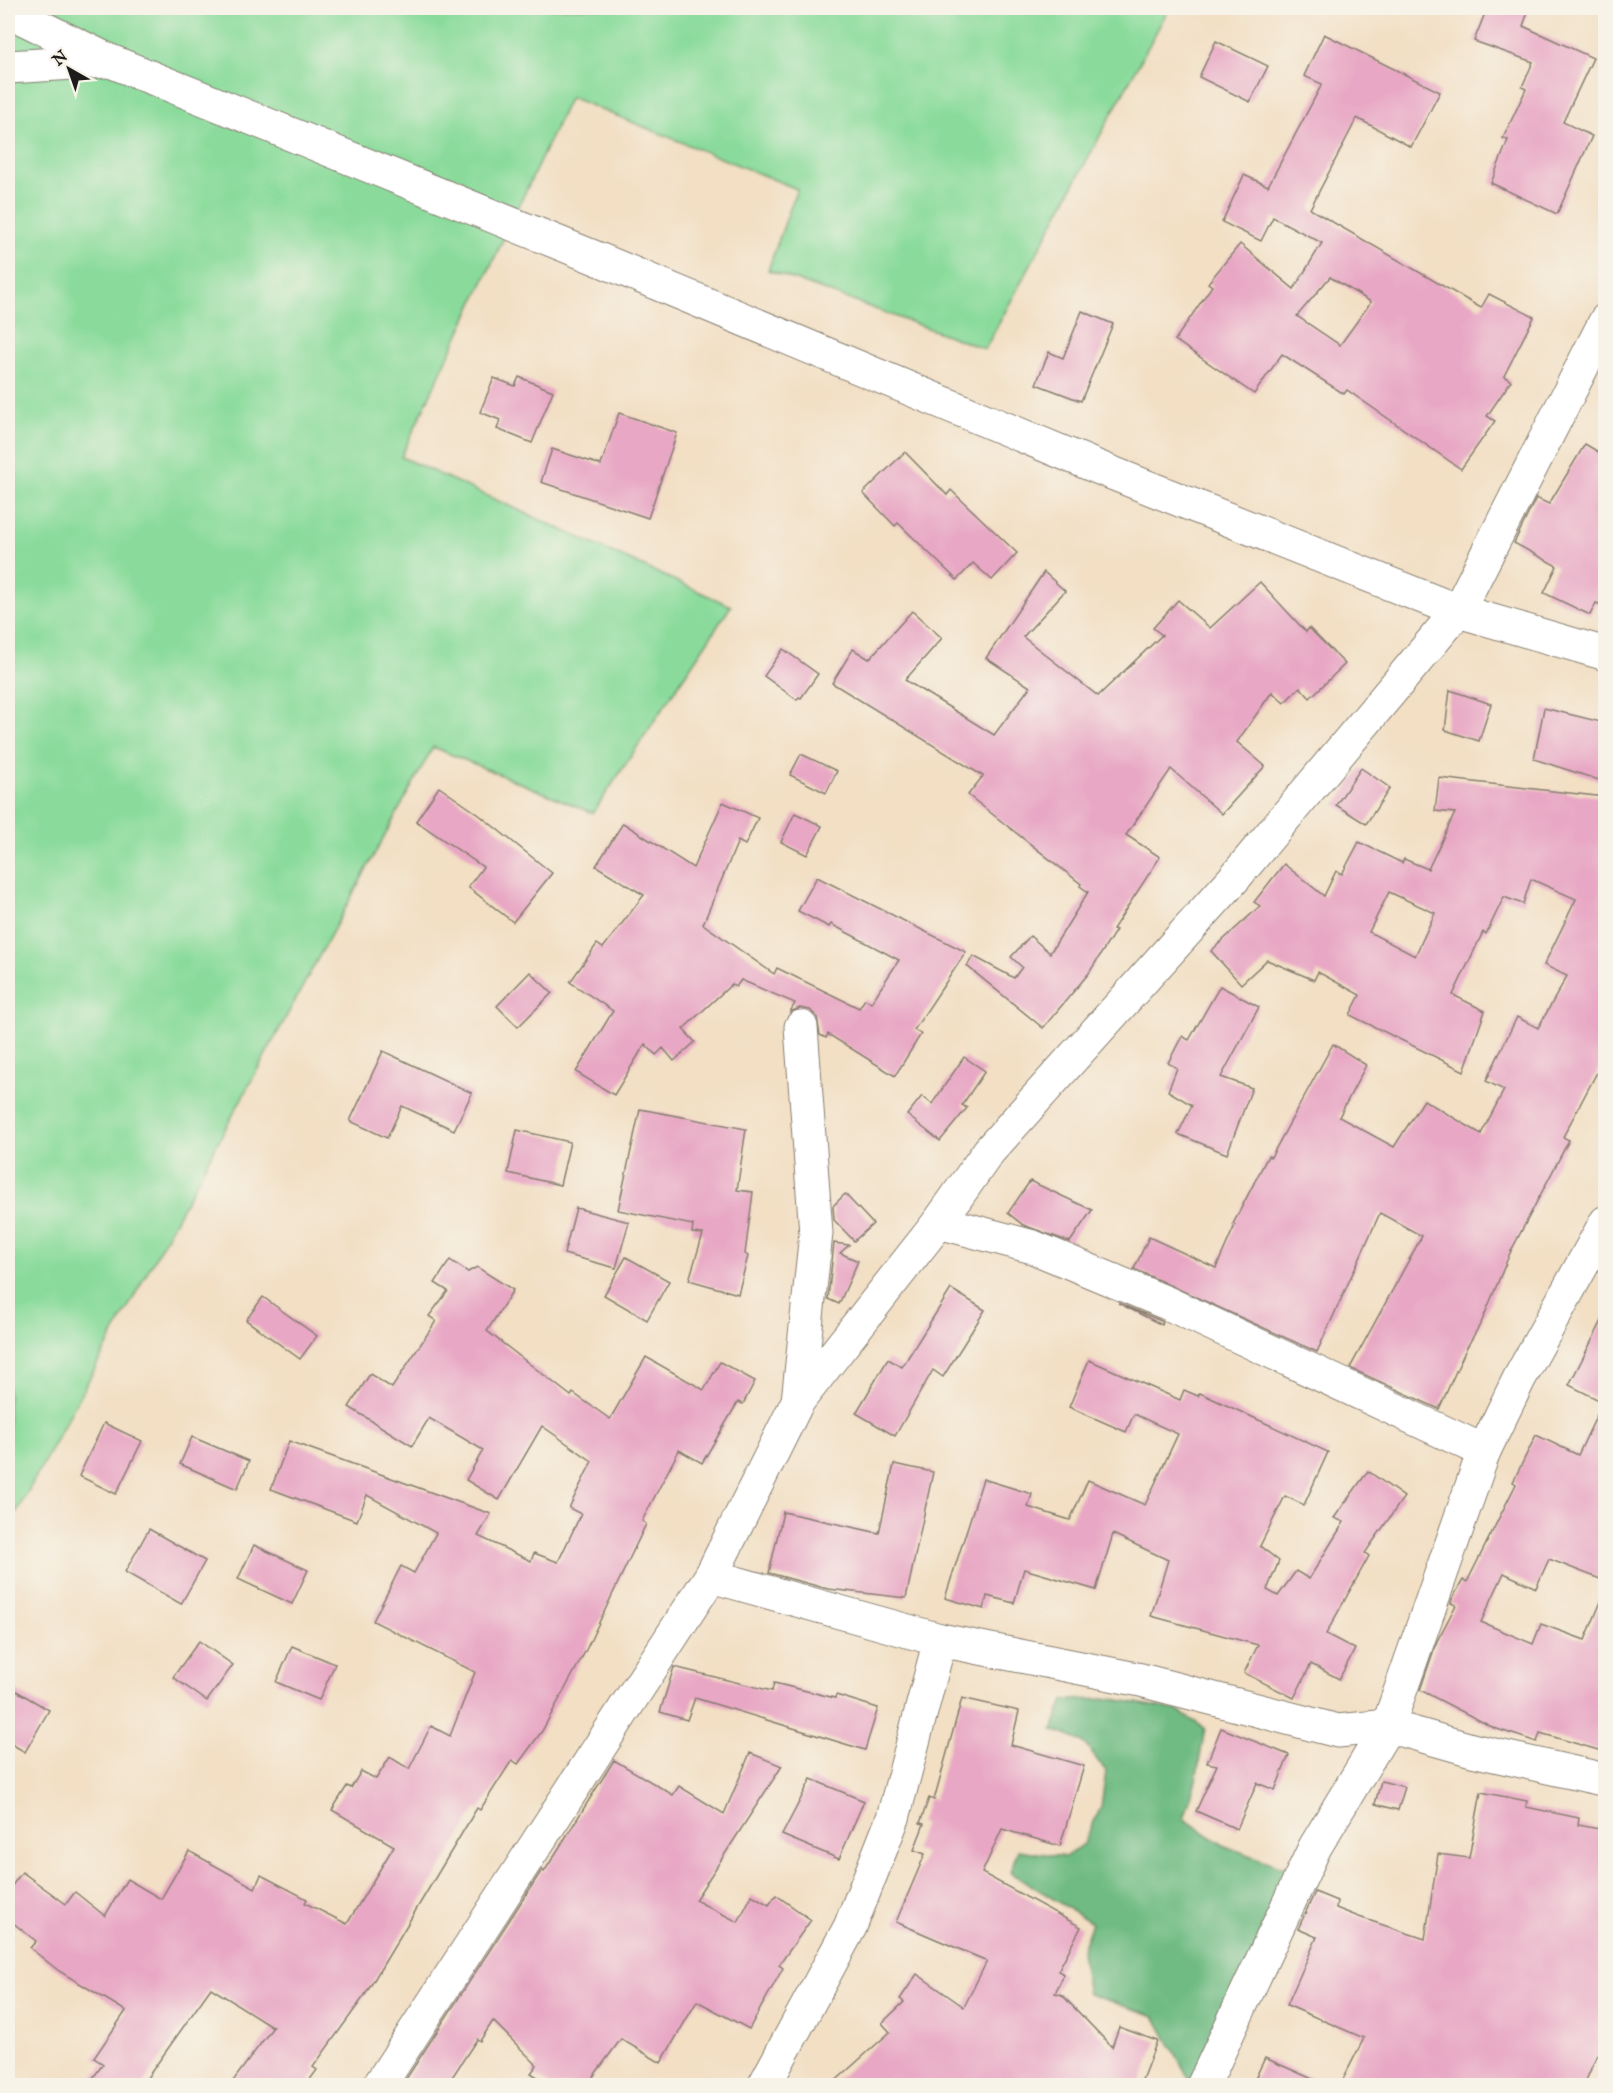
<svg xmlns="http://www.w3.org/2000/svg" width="1613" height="2093" font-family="'IM FELL English',serif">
<rect width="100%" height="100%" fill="#f7f3e8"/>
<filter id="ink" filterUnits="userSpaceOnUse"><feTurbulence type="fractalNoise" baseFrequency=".0167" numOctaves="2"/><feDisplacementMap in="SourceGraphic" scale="12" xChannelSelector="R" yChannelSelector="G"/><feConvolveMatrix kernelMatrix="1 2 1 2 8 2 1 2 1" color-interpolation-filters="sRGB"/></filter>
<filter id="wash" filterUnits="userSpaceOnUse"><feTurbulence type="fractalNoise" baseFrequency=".008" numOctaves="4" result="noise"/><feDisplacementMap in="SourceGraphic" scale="24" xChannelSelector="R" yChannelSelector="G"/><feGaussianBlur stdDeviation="1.35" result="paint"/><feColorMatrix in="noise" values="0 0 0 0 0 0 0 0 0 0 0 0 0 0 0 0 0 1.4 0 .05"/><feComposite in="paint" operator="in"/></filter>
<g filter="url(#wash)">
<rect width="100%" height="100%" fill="#f2dfc4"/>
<path fill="#8adb9b" stroke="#537c5c" stroke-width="1.5" d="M 8,8 L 1169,8 L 985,349 L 768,270 L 797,189 L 570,97 L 401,457 L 731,606 L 593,813 L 433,747 L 8,1528 Z"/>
<path fill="#6fbb83" stroke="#466c50" stroke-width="1.5" d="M 1113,1699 L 1176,1710 L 1205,1728 L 1196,1780 L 1184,1819 L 1225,1846 L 1302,1874 L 1193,2086 L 1155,2016 L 1088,1994 L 1081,1952 L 1092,1923 L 1010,1872 L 1018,1850 L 1065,1857 L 1084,1843 L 1101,1807 L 1106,1771 L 1083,1742 L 1053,1730 L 1064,1700 Z"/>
<g id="blocks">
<g fill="#e8a7c4" fill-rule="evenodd">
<path d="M 1487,8 L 1514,8 L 1528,12 L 1523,26 L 1593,58 L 1563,122 L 1592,136 L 1557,214 L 1491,183 L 1508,140 L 1503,138 L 1526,89 L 1522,87 L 1533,62 L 1474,41 Z"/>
<path d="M 1324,34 L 1440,92 L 1411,147 L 1357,118 L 1310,209 L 1481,308 L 1489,294 L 1534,317 L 1504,376 L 1511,381 L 1487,416 L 1495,421 L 1461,469 L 1347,390 L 1344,394 L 1282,354 L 1254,394 L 1175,340 L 1212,286 L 1208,283 L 1240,244 L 1294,289 L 1322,243 L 1273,217 L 1261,241 L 1222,222 L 1244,175 L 1268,186 L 1322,84 L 1304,76 ZM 1330,277 L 1371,302 L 1340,345 L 1297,316 Z"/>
<path d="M 1216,41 L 1268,66 L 1250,102 L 1199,77 Z"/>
<path d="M 1082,311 L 1113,324 L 1081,401 L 1036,384 L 1049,352 L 1063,358 Z"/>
<path d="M 519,377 L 553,391 L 532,443 L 497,429 L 500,420 L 480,412 L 494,378 L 515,386 Z"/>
<path d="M 619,413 L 677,433 L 648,518 L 541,482 L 552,449 L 601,465 Z"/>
<path d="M 1585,444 L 1605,456 L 1605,606 L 1596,603 L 1590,615 L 1544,593 L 1557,566 L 1514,543 L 1536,498 L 1549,504 Z"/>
<path d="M 905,452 L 947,495 L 951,490 L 1017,553 L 992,580 L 973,563 L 957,580 L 898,523 L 895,526 L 863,493 Z"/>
<path d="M 1044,572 L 1065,591 L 1023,637 L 1098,696 L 1162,635 L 1153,628 L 1178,600 L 1210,628 L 1260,582 L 1306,632 L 1309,628 L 1345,664 L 1310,698 L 1300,687 L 1284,703 L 1272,692 L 1237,742 L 1265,766 L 1222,814 L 1171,769 L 1126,835 L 1160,857 L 1113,929 L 1116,930 L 1089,973 L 1043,1028 L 967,966 L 973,956 L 1014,978 L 1022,967 L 1011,957 L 1030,936 L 1050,953 L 1088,892 L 1080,886 L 1081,884 L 968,795 L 983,776 L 832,683 L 853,649 L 869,659 L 912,611 L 942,638 L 905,680 L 994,735 L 1030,687 L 986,658 Z"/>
<path d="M 783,649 L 818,674 L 801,698 L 799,697 L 797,700 L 764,676 Z"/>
<path d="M 1450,690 L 1491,704 L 1479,741 L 1445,730 Z"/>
<path d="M 1544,708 L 1605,723 L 1605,782 L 1534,759 Z"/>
<path d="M 801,754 L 837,771 L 826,793 L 790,775 Z"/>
<path d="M 1361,768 L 1390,788 L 1366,824 L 1336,805 Z"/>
<path d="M 1439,778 L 1605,797 L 1605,1057 L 1563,1137 L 1569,1140 L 1510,1253 L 1482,1321 L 1466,1349 L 1439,1409 L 1350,1368 L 1422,1236 L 1380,1213 L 1317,1352 L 1134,1269 L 1149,1237 L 1216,1268 L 1235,1225 L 1233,1224 L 1268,1156 L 1271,1157 L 1333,1044 L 1366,1065 L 1339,1117 L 1394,1147 L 1424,1100 L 1481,1134 L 1504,1090 L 1486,1081 L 1517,1017 L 1538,1028 L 1567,976 L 1544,965 L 1576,899 L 1531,879 L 1523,904 L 1504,897 L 1486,934 L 1483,932 L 1453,995 L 1485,1011 L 1464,1071 L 1350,1015 L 1360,995 L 1318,972 L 1314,980 L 1267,960 L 1241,984 L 1211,951 L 1260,906 L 1254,902 L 1284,864 L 1324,896 L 1336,871 L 1342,874 L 1359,842 L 1402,863 L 1404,859 L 1428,869 L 1455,813 L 1435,811 ZM 1389,892 L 1435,913 L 1415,956 L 1369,932 Z"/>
<path d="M 439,787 L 478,814 L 552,873 L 513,922 L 468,887 L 483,867 L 416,821 Z"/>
<path d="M 723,802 L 758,818 L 745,845 L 738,841 L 703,924 L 774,974 L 777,968 L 859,1008 L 865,999 L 871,1003 L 899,960 L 831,924 L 829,927 L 798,911 L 817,877 L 966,952 L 914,1030 L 921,1034 L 895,1076 L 828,1034 L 826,1038 L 820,1035 L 817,1017 L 810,1010 L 800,1008 L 790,1012 L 795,1003 L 741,980 L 736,987 L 732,984 L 683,1029 L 695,1042 L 674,1061 L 663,1048 L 656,1055 L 645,1044 L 614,1095 L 576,1072 L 613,1011 L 570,982 L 597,944 L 603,948 L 644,895 L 596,866 L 623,823 L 693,868 Z"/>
<path d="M 795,813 L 822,826 L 807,855 L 781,842 Z"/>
<path d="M 530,972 L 552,993 L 518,1027 L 497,1006 Z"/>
<path d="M 1220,986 L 1259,1007 L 1221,1077 L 1252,1088 L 1227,1154 L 1178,1134 L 1192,1105 L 1168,1091 L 1177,1068 L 1168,1063 L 1182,1036 L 1189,1040 Z"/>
<path d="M 383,1051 L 472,1093 L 454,1130 L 402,1106 L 387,1138 L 350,1121 Z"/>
<path d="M 964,1057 L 985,1071 L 962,1105 L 967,1108 L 940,1141 L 907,1115 L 922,1096 L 932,1104 Z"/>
<path d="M 640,1109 L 746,1129 L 737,1190 L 753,1192 L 745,1254 L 748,1256 L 738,1294 L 689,1280 L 703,1234 L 692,1233 L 693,1225 L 618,1210 Z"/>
<path d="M 517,1130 L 570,1142 L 560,1185 L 508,1173 Z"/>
<path d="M 1030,1181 L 1092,1210 L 1070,1242 L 1023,1225 L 1008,1213 Z"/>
<path d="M 845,1194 L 873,1224 L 854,1241 L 834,1220 L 833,1206 Z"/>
<path d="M 576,1208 L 629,1222 L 616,1268 L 564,1254 Z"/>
<path d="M 834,1243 L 849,1245 L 840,1253 L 858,1261 L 839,1304 L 828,1299 Z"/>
<path d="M 626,1257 L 669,1281 L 647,1320 L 604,1295 Z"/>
<path d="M 450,1260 L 468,1272 L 477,1267 L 513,1290 L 487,1331 L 571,1396 L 573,1393 L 610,1419 L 646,1357 L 704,1390 L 720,1362 L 755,1381 L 743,1404 L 738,1402 L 702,1463 L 679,1450 L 642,1521 L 646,1524 L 585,1652 L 542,1731 L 518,1764 L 512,1760 L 480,1810 L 477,1808 L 365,1995 L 313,2067 L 317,2070 L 306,2085 L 230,2085 L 273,2027 L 211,1988 L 142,2085 L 88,2085 L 103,2064 L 94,2058 L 126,2011 L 59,1971 L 30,1948 L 36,1941 L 8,1919 L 8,1891 L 22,1872 L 66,1904 L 75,1892 L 105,1916 L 127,1879 L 161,1899 L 189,1851 L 255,1888 L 261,1875 L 307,1899 L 305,1903 L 347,1924 L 394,1846 L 332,1810 L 347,1786 L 351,1788 L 361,1771 L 376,1779 L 390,1757 L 409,1769 L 431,1726 L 450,1736 L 475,1672 L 373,1621 L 401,1566 L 414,1573 L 436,1533 L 367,1495 L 357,1521 L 271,1489 L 289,1441 L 491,1514 L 478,1536 L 531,1561 L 534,1553 L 558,1562 L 581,1514 L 569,1508 L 592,1461 L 542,1426 L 499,1500 L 466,1480 L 483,1450 L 429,1418 L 412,1446 L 349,1407 L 370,1374 L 392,1388 L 436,1321 L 429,1316 L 448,1291 L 435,1283 Z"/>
<path d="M 951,1289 L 985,1310 L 943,1377 L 933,1370 L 895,1436 L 856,1413 L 888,1359 L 902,1367 Z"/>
<path d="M 263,1297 L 317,1336 L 300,1359 L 246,1320 Z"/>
<path d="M 1118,1303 L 1159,1320 L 1163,1322 L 1162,1325 Z"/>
<path d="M 1605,1315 L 1605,1581 L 1549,1559 L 1536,1588 L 1504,1573 L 1481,1622 L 1533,1644 L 1541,1624 L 1585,1640 L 1605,1592 L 1605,1752 L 1540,1733 L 1537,1742 L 1494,1728 L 1420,1690 L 1437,1641 L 1456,1605 L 1451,1603 L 1452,1599 L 1463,1580 L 1467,1582 L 1516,1484 L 1513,1482 L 1536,1435 L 1578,1455 L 1603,1402 L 1569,1385 Z"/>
<path d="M 1089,1360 L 1180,1400 L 1184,1390 L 1198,1396 L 1200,1393 L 1328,1452 L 1304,1505 L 1285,1496 L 1260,1546 L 1279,1561 L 1267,1590 L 1278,1596 L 1296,1571 L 1309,1579 L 1344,1522 L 1334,1518 L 1368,1471 L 1404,1497 L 1365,1553 L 1369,1556 L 1326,1634 L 1355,1649 L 1339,1679 L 1311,1664 L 1294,1698 L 1244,1673 L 1258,1645 L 1151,1616 L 1168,1560 L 1113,1534 L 1096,1590 L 1024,1569 L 1014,1603 L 987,1596 L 984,1609 L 945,1598 L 983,1479 L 1032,1494 L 1028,1507 L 1070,1520 L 1088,1480 L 1145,1505 L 1178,1434 L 1134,1414 L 1126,1432 L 1069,1407 Z"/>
<path d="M 104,1423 L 142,1441 L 116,1494 L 79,1476 Z"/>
<path d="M 192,1437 L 249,1461 L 237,1489 L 180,1464 Z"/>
<path d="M 894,1464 L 933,1472 L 906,1598 L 828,1589 L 769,1573 L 783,1512 L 879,1533 Z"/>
<path d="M 149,1529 L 205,1561 L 181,1604 L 125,1572 Z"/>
<path d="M 254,1545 L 308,1570 L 292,1604 L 238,1579 Z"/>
<path d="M 199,1641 L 233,1665 L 207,1701 L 173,1677 Z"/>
<path d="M 292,1646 L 335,1664 L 319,1700 L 276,1682 Z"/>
<path d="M 674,1667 L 772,1691 L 774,1683 L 835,1698 L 836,1695 L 878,1708 L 865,1750 L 695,1698 L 687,1720 L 660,1712 Z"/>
<path d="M 8,1686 L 49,1710 L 25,1752 L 8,1742 Z"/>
<path d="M 962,1698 L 1019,1711 L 1011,1745 L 1084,1766 L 1060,1846 L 1002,1829 L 982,1873 L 1081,1927 L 1058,1971 L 1064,1974 L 1055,1993 L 1062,1995 L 1112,2047 L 1119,2027 L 1157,2041 L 1140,2085 L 831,2085 L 890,2032 L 882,2023 L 904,2002 L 900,1999 L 917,1974 L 964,2007 L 987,1961 L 896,1922 L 925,1854 L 914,1850 L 924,1824 L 920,1823 L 929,1798 L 934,1800 Z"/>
<path d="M 1221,1728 L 1289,1755 L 1275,1790 L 1257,1783 L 1237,1829 L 1196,1811 L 1217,1765 L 1207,1763 Z"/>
<path d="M 750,1753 L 782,1766 L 695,1900 L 738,1922 L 752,1895 L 769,1905 L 776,1895 L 811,1920 L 779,1965 L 783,1968 L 749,2029 L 697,2001 L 661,2063 L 621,2039 L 587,2085 L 550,2085 L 531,2073 L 537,2065 L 493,2021 L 480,2041 L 477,2039 L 447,2085 L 416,2085 L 406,2079 L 542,1870 L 544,1872 L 614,1760 L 673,1795 L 679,1786 L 724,1814 Z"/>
<path d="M 811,1779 L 864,1801 L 839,1859 L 782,1835 Z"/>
<path d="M 1381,1781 L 1405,1787 L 1398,1810 L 1375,1804 Z"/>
<path d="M 1481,1792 L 1527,1801 L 1526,1807 L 1579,1818 L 1578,1825 L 1605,1830 L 1605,2036 L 1584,2085 L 1340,2085 L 1364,2038 L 1287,2005 L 1317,1937 L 1298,1929 L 1315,1892 L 1337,1901 L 1336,1908 L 1359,1917 L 1425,1939 L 1438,1854 L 1469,1858 Z"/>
<path d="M 1265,2058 L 1326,2085 L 1252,2085 Z"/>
</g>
</g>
</g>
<g filter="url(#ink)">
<use href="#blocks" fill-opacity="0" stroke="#877e70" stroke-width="1.5"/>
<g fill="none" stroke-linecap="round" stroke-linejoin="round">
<defs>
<g id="minor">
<path d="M 8,11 L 108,60 L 596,258 L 1102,469 L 1458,611 L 1606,654"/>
<path d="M 8,67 L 107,61"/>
<path d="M 939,1222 L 1033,1247 L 1167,1303 L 1484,1451"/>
<path d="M 798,1401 L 816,1233 L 801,1027"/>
<path d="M 711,1576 L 940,1640 L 1141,1680 L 1338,1731 L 1388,1726 L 1472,1750 L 1606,1780"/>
<path d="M 379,2086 L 711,1576 L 798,1401 L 939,1222 L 989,1151 L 1231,882 L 1458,611 L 1606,320"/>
<path d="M 764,2086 L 850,1927 L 893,1818 L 940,1640"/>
<path d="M 1203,2086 L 1315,1847 L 1388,1726 L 1484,1451 L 1519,1379 L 1606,1222"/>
</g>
</defs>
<use href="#minor" stroke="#877e70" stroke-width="35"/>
<use href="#minor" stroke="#fff" stroke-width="33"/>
</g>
</g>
<rect width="1613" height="2093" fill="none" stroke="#f7f3e8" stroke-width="30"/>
<g transform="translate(69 69) rotate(320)" stroke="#f7f3e8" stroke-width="4.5" paint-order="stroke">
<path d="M0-4.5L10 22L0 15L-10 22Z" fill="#1c1c1c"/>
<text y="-9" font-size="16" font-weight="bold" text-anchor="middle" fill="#1c1c1c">N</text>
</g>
</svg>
